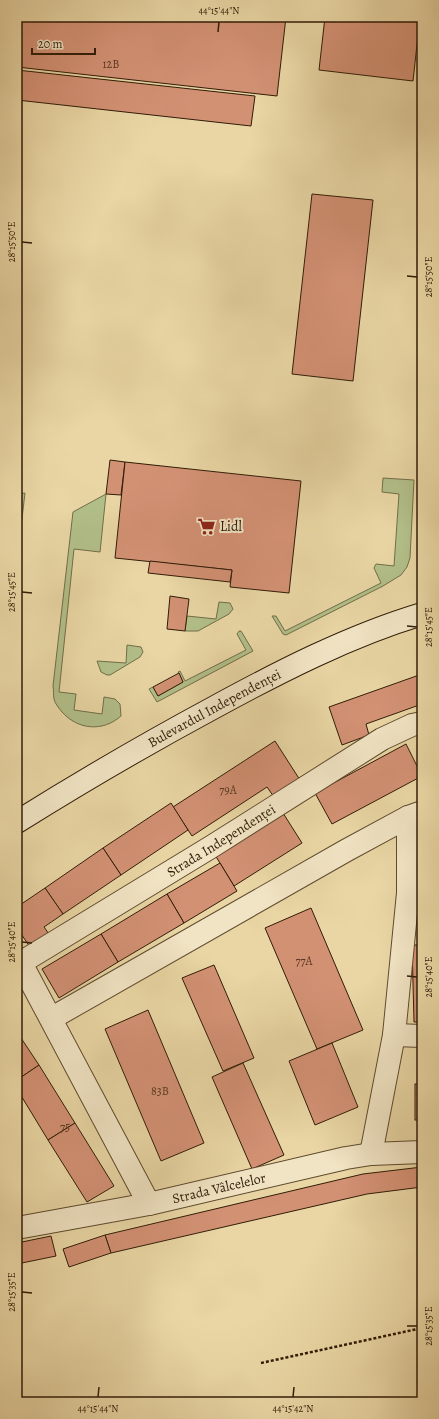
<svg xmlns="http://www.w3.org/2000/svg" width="439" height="1419" font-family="Alegreya,serif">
<rect width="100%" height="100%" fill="#e9d6a4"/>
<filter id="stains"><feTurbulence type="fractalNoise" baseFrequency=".005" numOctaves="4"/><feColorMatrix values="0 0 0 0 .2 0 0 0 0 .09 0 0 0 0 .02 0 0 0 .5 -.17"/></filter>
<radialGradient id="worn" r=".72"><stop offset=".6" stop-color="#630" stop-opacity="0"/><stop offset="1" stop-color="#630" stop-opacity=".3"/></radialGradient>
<g fill="#b2bf89" stroke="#716e48">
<path d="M 383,478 L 414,480 L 410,558 L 407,567 L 401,575 L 383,586 L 286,635 L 283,634 L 272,616 L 276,616 L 285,631 L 381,583 L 374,568 L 376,564 L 394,566 L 399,494 L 382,492 Z"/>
<path d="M 25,493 L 17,561 L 17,494 Z"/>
<path d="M 106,494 L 100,552 L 74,549 L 59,692 L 76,694 L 74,710 L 102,714 L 104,697 L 115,699 L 120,704 L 121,716 C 103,732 78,730 62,712 C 59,708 55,704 54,699 C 53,695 54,690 53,686 L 73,512 Z"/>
<path d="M 219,602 L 230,603 L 233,609 L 229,614 L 198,631 L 185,631 L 187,616 L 216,619 Z"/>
<path d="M 239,631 L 241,631 L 253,651 L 157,702 L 149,689 L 153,687 L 158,696 L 183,682 L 178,672 L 180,671 L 185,681 L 246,650 L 237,634 Z"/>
<path d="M 127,645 L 141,647 L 143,652 L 140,657 L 110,675 L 107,675 L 101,672 L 97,661 L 126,663 Z"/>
</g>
<g fill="#d39174" stroke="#301c07">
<path d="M 17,17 L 286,17 L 277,96 L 17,67 Z"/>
<path d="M 325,17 L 420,17 L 413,81 L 319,70 Z"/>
<path d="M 17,70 L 255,96 L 251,126 L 17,100 Z"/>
<path d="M 312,194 L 373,200 L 353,381 L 292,374 Z"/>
<path d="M 422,371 L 422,393 L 420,393 Z"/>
<path d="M 110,460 L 125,462 L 121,495 L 106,494 Z"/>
<path d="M 125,462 L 301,481 L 289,593 L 230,587 L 232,570 L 115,558 Z"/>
<path d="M 150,561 L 232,570 L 230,582 L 148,573 Z"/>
<path d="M 170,596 L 189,599 L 185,631 L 167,629 Z"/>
<path d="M 179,673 L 183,682 L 158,696 L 153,687 Z"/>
<path d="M 422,674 L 422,704 L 366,724 L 369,735 L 342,745 L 329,707 Z"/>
<path d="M 275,741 L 300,780 L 274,797 L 267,787 L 192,836 L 173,807 Z"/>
<path d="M 406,744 L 422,776 L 332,824 L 315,793 Z"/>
<path d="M 171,803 L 188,830 L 121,875 L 103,848 Z"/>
<path d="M 283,813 L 302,843 L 234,886 L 215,855 Z"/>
<path d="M 103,848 L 121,875 L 63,914 L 45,888 Z"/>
<path d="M 220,863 L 237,891 L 184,923 L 167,894 Z"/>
<path d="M 45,888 L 63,914 L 44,927 L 49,934 L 30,947 L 17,928 L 17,907 Z"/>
<path d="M 167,894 L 184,923 L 118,962 L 101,934 Z"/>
<path d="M 311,908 L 363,1030 L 317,1049 L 265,928 Z"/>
<path d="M 101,934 L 118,962 L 59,998 L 42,969 Z"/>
<path d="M 412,945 L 422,945 L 422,1022 L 414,1022 Z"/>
<path d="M 214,965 L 254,1058 L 223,1071 L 182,978 Z"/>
<path d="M 148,1010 L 204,1143 L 161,1161 L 105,1029 Z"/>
<path d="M 17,1032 L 39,1065 L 17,1080 Z"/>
<path d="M 332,1043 L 358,1107 L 315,1125 L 289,1061 Z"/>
<path d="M 243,1063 L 284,1155 L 252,1169 L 212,1077 Z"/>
<path d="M 39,1065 L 75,1123 L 48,1140 L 17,1089 L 17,1080 Z"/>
<rect x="415" y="1084" width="7" height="36"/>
<path d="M 75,1123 L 114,1186 L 87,1202 L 48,1140 Z"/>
<path d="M 17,1148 L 22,1156 L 17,1159 Z"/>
<path d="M 422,1167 L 422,1187 L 367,1194 L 111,1253 L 105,1235 L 363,1174 Z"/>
<path d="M 105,1235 L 111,1253 L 69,1267 L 63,1249 Z"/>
<path d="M 51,1236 L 56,1256 L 17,1264 L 17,1243 Z"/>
</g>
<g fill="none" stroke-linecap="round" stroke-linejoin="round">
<defs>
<g id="minor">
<path d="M 21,963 L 149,1204"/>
<path id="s1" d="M 17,965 L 211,847 L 382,739 L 412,725 L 422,723"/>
<path d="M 52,1018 L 347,850 L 408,817 L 422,812"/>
<path d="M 394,1035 L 422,1036"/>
<path d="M 371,1154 L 394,1035 L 408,893 L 408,817"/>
<path id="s2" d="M 17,1228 L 149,1204 L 346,1158 L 371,1154 L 422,1152"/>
</g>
<g id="secondary">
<path id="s3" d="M 17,822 C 81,782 146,744 213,708 C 279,672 349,636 422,614"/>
</g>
</defs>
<use href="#minor" stroke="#5e4a2e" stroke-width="24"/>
<use href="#secondary" stroke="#301c07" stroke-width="24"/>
<path stroke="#301c07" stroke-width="2.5" stroke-dasharray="3 2" stroke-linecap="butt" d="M 261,1363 L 422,1328"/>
<use href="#minor" stroke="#f1e4c4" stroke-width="22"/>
<use href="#secondary" stroke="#f1e4c4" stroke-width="22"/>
</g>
<path fill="none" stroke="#301c07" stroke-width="1.5" d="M 218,32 L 219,22M 22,242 L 32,243M 407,276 L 417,277M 22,592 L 32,593M 407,626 L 417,627M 22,942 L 32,943M 407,976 L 417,977M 22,1292 L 32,1293M 407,1326 L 417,1326M 98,1397 L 99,1387M 293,1397 L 294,1387"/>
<defs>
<symbol id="supermarket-bare" viewBox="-9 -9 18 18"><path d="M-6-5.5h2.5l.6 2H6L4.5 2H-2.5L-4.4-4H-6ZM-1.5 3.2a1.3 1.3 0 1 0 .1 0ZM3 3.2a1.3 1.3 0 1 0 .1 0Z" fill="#8f2418" stroke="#f1e4c4" stroke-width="2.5" paint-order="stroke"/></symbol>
</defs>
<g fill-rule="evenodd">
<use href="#supermarket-bare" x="194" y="514" width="25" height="25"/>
</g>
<g text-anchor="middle" stroke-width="4" stroke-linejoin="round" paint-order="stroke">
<g font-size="12" fill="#593922">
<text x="111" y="68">12B</text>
<text x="228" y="794">79A</text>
<text x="304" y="965">77A</text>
<text x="160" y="1095">83B</text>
<text x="65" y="1131">75</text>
</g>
<g font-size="14" fill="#301c07" stroke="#f1e4c4" text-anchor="start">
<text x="220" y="531">Lidl</text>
</g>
<g font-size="14" fill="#301c07" stroke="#f1e4c4">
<text dy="5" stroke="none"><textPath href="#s3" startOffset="228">Bulevardul Independenței</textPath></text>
<text dy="5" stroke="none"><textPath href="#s1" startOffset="239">Strada Independenței</textPath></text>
<text dy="5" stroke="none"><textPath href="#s2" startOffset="206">Strada Vâlcelelor</textPath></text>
</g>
</g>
<rect width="439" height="1419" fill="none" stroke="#e9d6a4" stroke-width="44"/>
<path d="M32 48v6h63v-6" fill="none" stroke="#301c07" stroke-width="2"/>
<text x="38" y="48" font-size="12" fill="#301c07" stroke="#f1e4c4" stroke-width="3" paint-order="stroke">20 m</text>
<rect x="22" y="22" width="395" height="1375" fill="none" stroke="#301c07" stroke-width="1.5"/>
<g font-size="10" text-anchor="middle" fill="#301c07">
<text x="219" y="14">44°15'44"N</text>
<text transform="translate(11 242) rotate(-90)" y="4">28°15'50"E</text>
<text transform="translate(428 277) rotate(-90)" y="4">28°15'50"E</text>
<text transform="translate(11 592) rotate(-90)" y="4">28°15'45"E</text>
<text transform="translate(428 627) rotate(-90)" y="4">28°15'45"E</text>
<text transform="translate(11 942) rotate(-90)" y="4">28°15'40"E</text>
<text transform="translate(428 977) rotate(-90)" y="4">28°15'40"E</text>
<text transform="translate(11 1292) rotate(-90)" y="4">28°15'35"E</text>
<text transform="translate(428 1326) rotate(-90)" y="4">28°15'35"E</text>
<text x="98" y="1412">44°15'44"N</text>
<text x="293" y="1412">44°15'42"N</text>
</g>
<rect width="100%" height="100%" filter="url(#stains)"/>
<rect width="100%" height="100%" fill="url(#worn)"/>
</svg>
